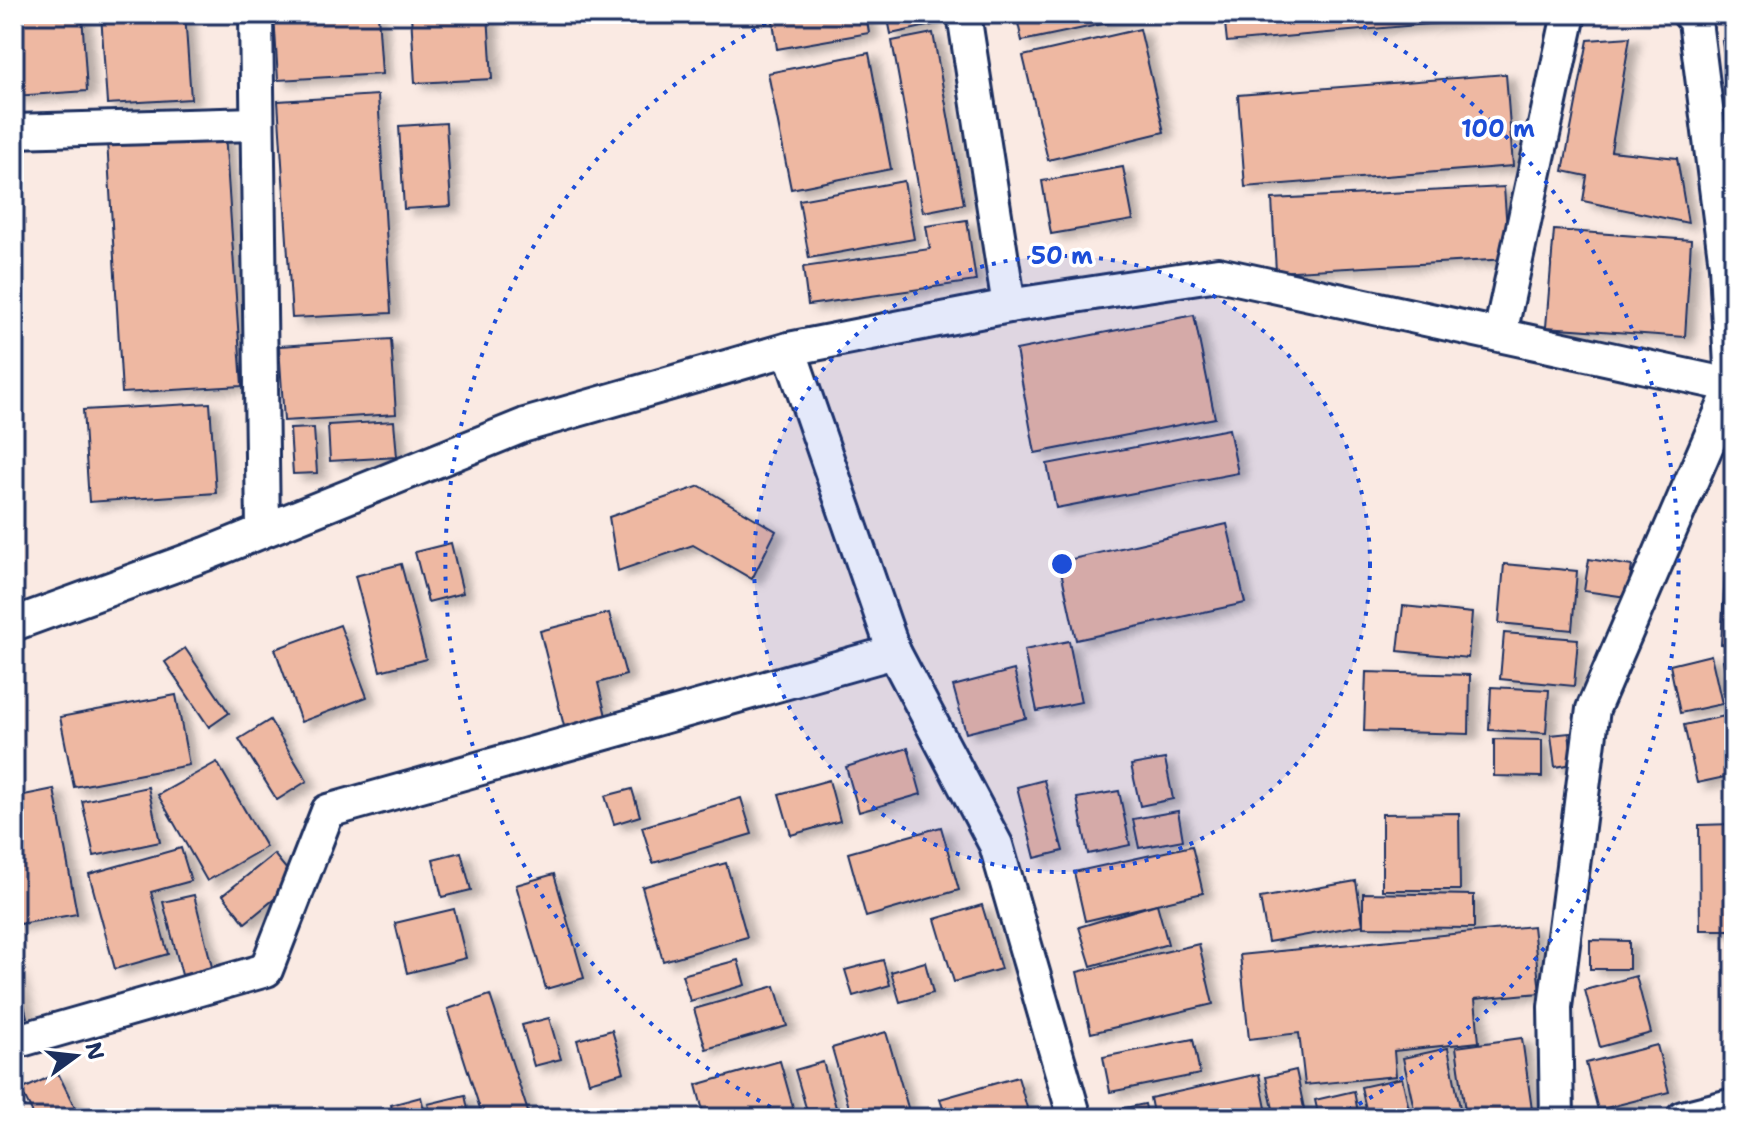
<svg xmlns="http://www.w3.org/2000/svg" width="1748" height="1132" font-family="'Shantell Sans',sans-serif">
<defs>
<filter id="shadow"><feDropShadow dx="9" dy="5" stdDeviation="4" flood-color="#0004"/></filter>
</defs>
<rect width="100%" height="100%" fill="#faeae3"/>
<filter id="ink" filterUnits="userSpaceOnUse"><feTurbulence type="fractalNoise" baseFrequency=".0125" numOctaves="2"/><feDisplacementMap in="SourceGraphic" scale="16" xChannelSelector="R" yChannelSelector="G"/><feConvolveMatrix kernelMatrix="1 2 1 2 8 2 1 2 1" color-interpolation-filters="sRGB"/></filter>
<g filter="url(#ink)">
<g fill="#eeb8a2" stroke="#1b2f5e" stroke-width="2" filter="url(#shadow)">
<path d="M 14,14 L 82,14 L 87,91 L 14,96 Z"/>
<path d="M 101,14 L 185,14 L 191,99 L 107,104 Z"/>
<path d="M 274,14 L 378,14 L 382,74 L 278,80 Z"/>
<path d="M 411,14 L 488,14 L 492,79 L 415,83 Z"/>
<path d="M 772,14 L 866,14 L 869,33 L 777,49 Z"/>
<path d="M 887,14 L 930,14 L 932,25 L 891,34 Z"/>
<path d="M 1016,14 L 1150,14 L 1022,41 Z"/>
<path d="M 1224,14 L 1540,14 L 1227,42 Z"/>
<path d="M 1140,29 L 1164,132 L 1048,160 L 1023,56 Z"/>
<path d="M 933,33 L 964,204 L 923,212 L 892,41 Z"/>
<path d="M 1630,37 L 1611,151 L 1677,158 L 1688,223 L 1583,201 L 1587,176 L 1563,171 L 1588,40 Z"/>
<path d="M 1734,39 L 1734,113 L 1722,41 Z"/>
<path d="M 869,53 L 891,169 L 791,189 L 768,73 Z"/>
<path d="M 1506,74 L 1513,166 L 1245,187 L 1238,95 Z"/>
<path d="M 378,95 L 391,313 L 292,318 L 278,101 Z"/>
<path d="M 446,123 L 451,206 L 404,209 L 399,126 Z"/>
<path d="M 225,133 L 242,386 L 122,393 L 107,140 Z"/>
<path d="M 1123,167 L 1133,220 L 1051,234 L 1042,181 Z"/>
<path d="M 904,181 L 914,239 L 809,258 L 799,200 Z"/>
<path d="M 1504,187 L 1509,259 L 1276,272 L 1272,199 Z"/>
<path d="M 967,220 L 976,281 L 808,305 L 803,267 L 930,249 L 926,226 Z"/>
<path d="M 1554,230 L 1691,240 L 1685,337 L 1546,327 Z"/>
<path d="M 1194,315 L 1215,418 L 1035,453 L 1016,350 Z"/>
<path d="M 391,339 L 396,414 L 284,421 L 279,346 Z"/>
<path d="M 210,403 L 216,493 L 89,502 L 83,410 Z"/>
<path d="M 394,421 L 397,457 L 330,461 L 328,425 Z"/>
<path d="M 314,428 L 317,473 L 293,474 L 290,429 Z"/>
<path d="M 1229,429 L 1238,473 L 1056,508 L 1047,464 Z"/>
<path d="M 700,486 L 776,531 L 752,579 L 693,545 L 618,571 L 609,517 Z"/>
<path d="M 1227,524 L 1245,603 L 1076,640 L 1059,562 Z"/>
<path d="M 451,543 L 463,593 L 428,602 L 415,552 Z"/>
<path d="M 1589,559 L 1632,566 L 1627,597 L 1584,591 Z"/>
<path d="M 401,564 L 426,659 L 380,671 L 355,576 Z"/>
<path d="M 1504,564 L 1577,571 L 1572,630 L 1499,623 Z"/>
<path d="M 1725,571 L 1734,572 L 1734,645 L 1721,644 Z"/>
<path d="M 1403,606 L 1472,613 L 1468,658 L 1398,651 Z"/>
<path d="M 609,613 L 626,675 L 598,683 L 607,720 L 565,730 L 540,631 Z"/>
<path d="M 340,625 L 367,697 L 301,722 L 275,649 Z"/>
<path d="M 1504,633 L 1578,639 L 1574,686 L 1500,679 Z"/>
<path d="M 1069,641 L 1081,702 L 1037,711 L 1024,650 Z"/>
<path d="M 185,648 L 229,713 L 209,727 L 165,662 Z"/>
<path d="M 1711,655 L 1722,704 L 1680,713 L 1670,665 Z"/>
<path d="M 1734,658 L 1734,703 L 1731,703 L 1723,660 Z"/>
<path d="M 1014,670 L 1026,718 L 966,733 L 953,686 Z"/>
<path d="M 1366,672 L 1470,675 L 1469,734 L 1364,731 Z"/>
<path d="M 1491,687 L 1549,690 L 1546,733 L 1489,730 Z"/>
<path d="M 176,695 L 189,765 L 74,787 L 60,717 Z"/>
<path d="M 1734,714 L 1734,775 L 1697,783 L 1684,725 Z"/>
<path d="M 270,720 L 307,781 L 277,800 L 239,739 Z"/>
<path d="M 1569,733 L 1573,764 L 1555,767 L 1551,735 Z"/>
<path d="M 1494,739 L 1542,740 L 1542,777 L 1494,776 Z"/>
<path d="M 908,748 L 921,794 L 859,812 L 846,767 Z"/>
<path d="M 1165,759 L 1173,799 L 1140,806 L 1131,765 Z"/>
<path d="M 217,762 L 266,847 L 207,881 L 158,795 Z"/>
<path d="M 829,780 L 840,821 L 791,835 L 779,794 Z"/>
<path d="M 1044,780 L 1063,851 L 1035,858 L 1017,787 Z"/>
<path d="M 148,787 L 160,842 L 94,856 L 82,801 Z"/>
<path d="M 54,789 L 77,914 L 14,925 L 14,797 Z"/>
<path d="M 632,789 L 640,816 L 614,824 L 605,796 Z"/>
<path d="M 1119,791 L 1130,845 L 1088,854 L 1077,798 Z"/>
<path d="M 741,798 L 752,834 L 653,863 L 642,827 Z"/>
<path d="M 1178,811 L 1183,840 L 1139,848 L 1133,819 Z"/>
<path d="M 1459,813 L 1460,890 L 1382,890 L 1382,814 Z"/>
<path d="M 1734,824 L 1734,930 L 1700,930 L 1699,825 Z"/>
<path d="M 941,827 L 959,890 L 866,917 L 848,853 Z"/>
<path d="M 1192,846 L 1203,893 L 1085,921 L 1074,872 Z"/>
<path d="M 181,848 L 191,881 L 151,892 L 168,954 L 115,969 L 89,874 Z"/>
<path d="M 461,852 L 471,890 L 442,897 L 433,859 Z"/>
<path d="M 274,854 L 296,881 L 245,923 L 223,895 Z"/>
<path d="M 726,863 L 747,937 L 663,961 L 642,887 Z"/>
<path d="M 554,874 L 584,978 L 546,989 L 516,885 Z"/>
<path d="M 1356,881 L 1363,925 L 1268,942 L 1260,898 Z"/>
<path d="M 1363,893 L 1474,895 L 1474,928 L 1363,927 Z"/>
<path d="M 194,895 L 212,967 L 182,975 L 163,902 Z"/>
<path d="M 1157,904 L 1168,944 L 1091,966 L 1079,927 Z"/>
<path d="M 982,905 L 1001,969 L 954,982 L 935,919 Z"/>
<path d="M 454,909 L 466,958 L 407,973 L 395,923 Z"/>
<path d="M 1533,926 L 1540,993 L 1475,999 L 1479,1042 L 1394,1051 L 1396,1076 L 1305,1085 L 1299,1033 L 1249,1039 L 1240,955 Z"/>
<path d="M 1590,940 L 1629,941 L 1629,969 L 1590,969 Z"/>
<path d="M 1199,944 L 1213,1004 L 1091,1033 L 1077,972 Z"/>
<path d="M 738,960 L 745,985 L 690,1001 L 682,975 Z"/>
<path d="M 883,960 L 890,985 L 853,996 L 845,970 Z"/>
<path d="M 925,962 L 933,993 L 900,1002 L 891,972 Z"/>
<path d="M 14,966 L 27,1017 L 14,1020 Z"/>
<path d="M 1636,976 L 1651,1033 L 1600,1047 L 1585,990 Z"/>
<path d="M 775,986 L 787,1026 L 706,1049 L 694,1009 Z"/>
<path d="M 490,995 L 530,1118 L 483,1118 L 448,1009 Z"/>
<path d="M 549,1018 L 561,1059 L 534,1066 L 522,1025 Z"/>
<path d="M 612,1030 L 624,1072 L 589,1082 L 577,1040 Z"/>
<path d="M 886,1032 L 911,1118 L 852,1118 L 832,1048 Z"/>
<path d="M 1522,1038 L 1533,1117 L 1466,1118 L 1456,1047 Z"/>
<path d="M 1193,1039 L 1200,1074 L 1110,1092 L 1103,1057 Z"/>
<path d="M 1657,1045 L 1669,1092 L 1598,1110 L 1586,1063 Z"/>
<path d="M 1448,1048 L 1462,1118 L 1416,1118 L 1403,1058 Z"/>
<path d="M 780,1061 L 796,1118 L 705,1118 L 696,1085 Z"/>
<path d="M 823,1062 L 839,1118 L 809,1118 L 795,1070 Z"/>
<path d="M 1296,1070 L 1306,1118 L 1275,1118 L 1266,1077 Z"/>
<path d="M 58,1073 L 80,1118 L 35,1118 L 21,1090 Z"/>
<path d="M 1259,1074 L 1268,1118 L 1154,1118 L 1150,1098 Z"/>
<path d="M 1018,1077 L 1030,1118 L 946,1118 L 940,1099 Z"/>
<path d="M 1402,1078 L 1411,1118 L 1368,1118 L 1361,1087 Z"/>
<path d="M 1354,1091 L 1359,1118 L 1319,1118 L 1315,1100 Z"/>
<path d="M 465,1095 L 470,1118 L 432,1118 L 428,1104 Z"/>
<path d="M 421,1097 L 426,1118 L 394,1118 L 391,1105 Z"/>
<path d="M 1145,1104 L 1148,1118 L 1112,1118 L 1110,1111 Z"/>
</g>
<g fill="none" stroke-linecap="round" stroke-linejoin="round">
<defs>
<g id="street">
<path d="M 256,14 L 263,530"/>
<path d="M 964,14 L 1009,306"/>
<path d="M 14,131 L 256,124"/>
<path d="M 1500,334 L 1569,14"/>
<path d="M 789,349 L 894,652 L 996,845 L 1075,1118"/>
<path d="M 14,624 L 206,554 L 525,425 L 789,349 L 1009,306 L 1218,274 L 1734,386"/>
<path d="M 14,1042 L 266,970 L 328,811 L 894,652"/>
<path d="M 1557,1118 L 1555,1007 L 1593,709 L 1732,387 L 1726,266 L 1695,21 L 1689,14"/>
<path d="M 1683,1118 L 1734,1105"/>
</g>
</defs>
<use href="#street" stroke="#1b2f5e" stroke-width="38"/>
<use href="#street" stroke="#fff" stroke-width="32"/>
</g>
</g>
<circle cx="1062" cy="564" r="308" fill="#1d4ed8" fill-opacity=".12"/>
<g fill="none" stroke="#1d4ed8" stroke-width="4" stroke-dasharray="4 8">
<circle cx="1062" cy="564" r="308"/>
<path d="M792 1118A616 616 0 0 1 782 15M1342 15A616 616 0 0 1 1332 1118"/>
</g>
<circle cx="1062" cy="564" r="12" fill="#1d4ed8" stroke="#fff" stroke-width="4"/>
<g font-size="24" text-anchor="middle" font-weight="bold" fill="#1d4ed8" stroke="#fff" stroke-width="7" stroke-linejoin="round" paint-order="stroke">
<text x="1498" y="137">100 m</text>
<text x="1062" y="264">50 m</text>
</g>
<rect width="1748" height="1132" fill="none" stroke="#fff" stroke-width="48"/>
<rect x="24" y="24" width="1700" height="1084" fill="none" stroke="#1b2f5e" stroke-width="3" filter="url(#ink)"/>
<g transform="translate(76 1056) rotate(75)" stroke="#ffffff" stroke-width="6" paint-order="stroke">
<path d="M0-6L14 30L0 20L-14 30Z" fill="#1b2f5e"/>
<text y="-12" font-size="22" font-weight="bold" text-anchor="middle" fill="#1b2f5e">N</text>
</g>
</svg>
